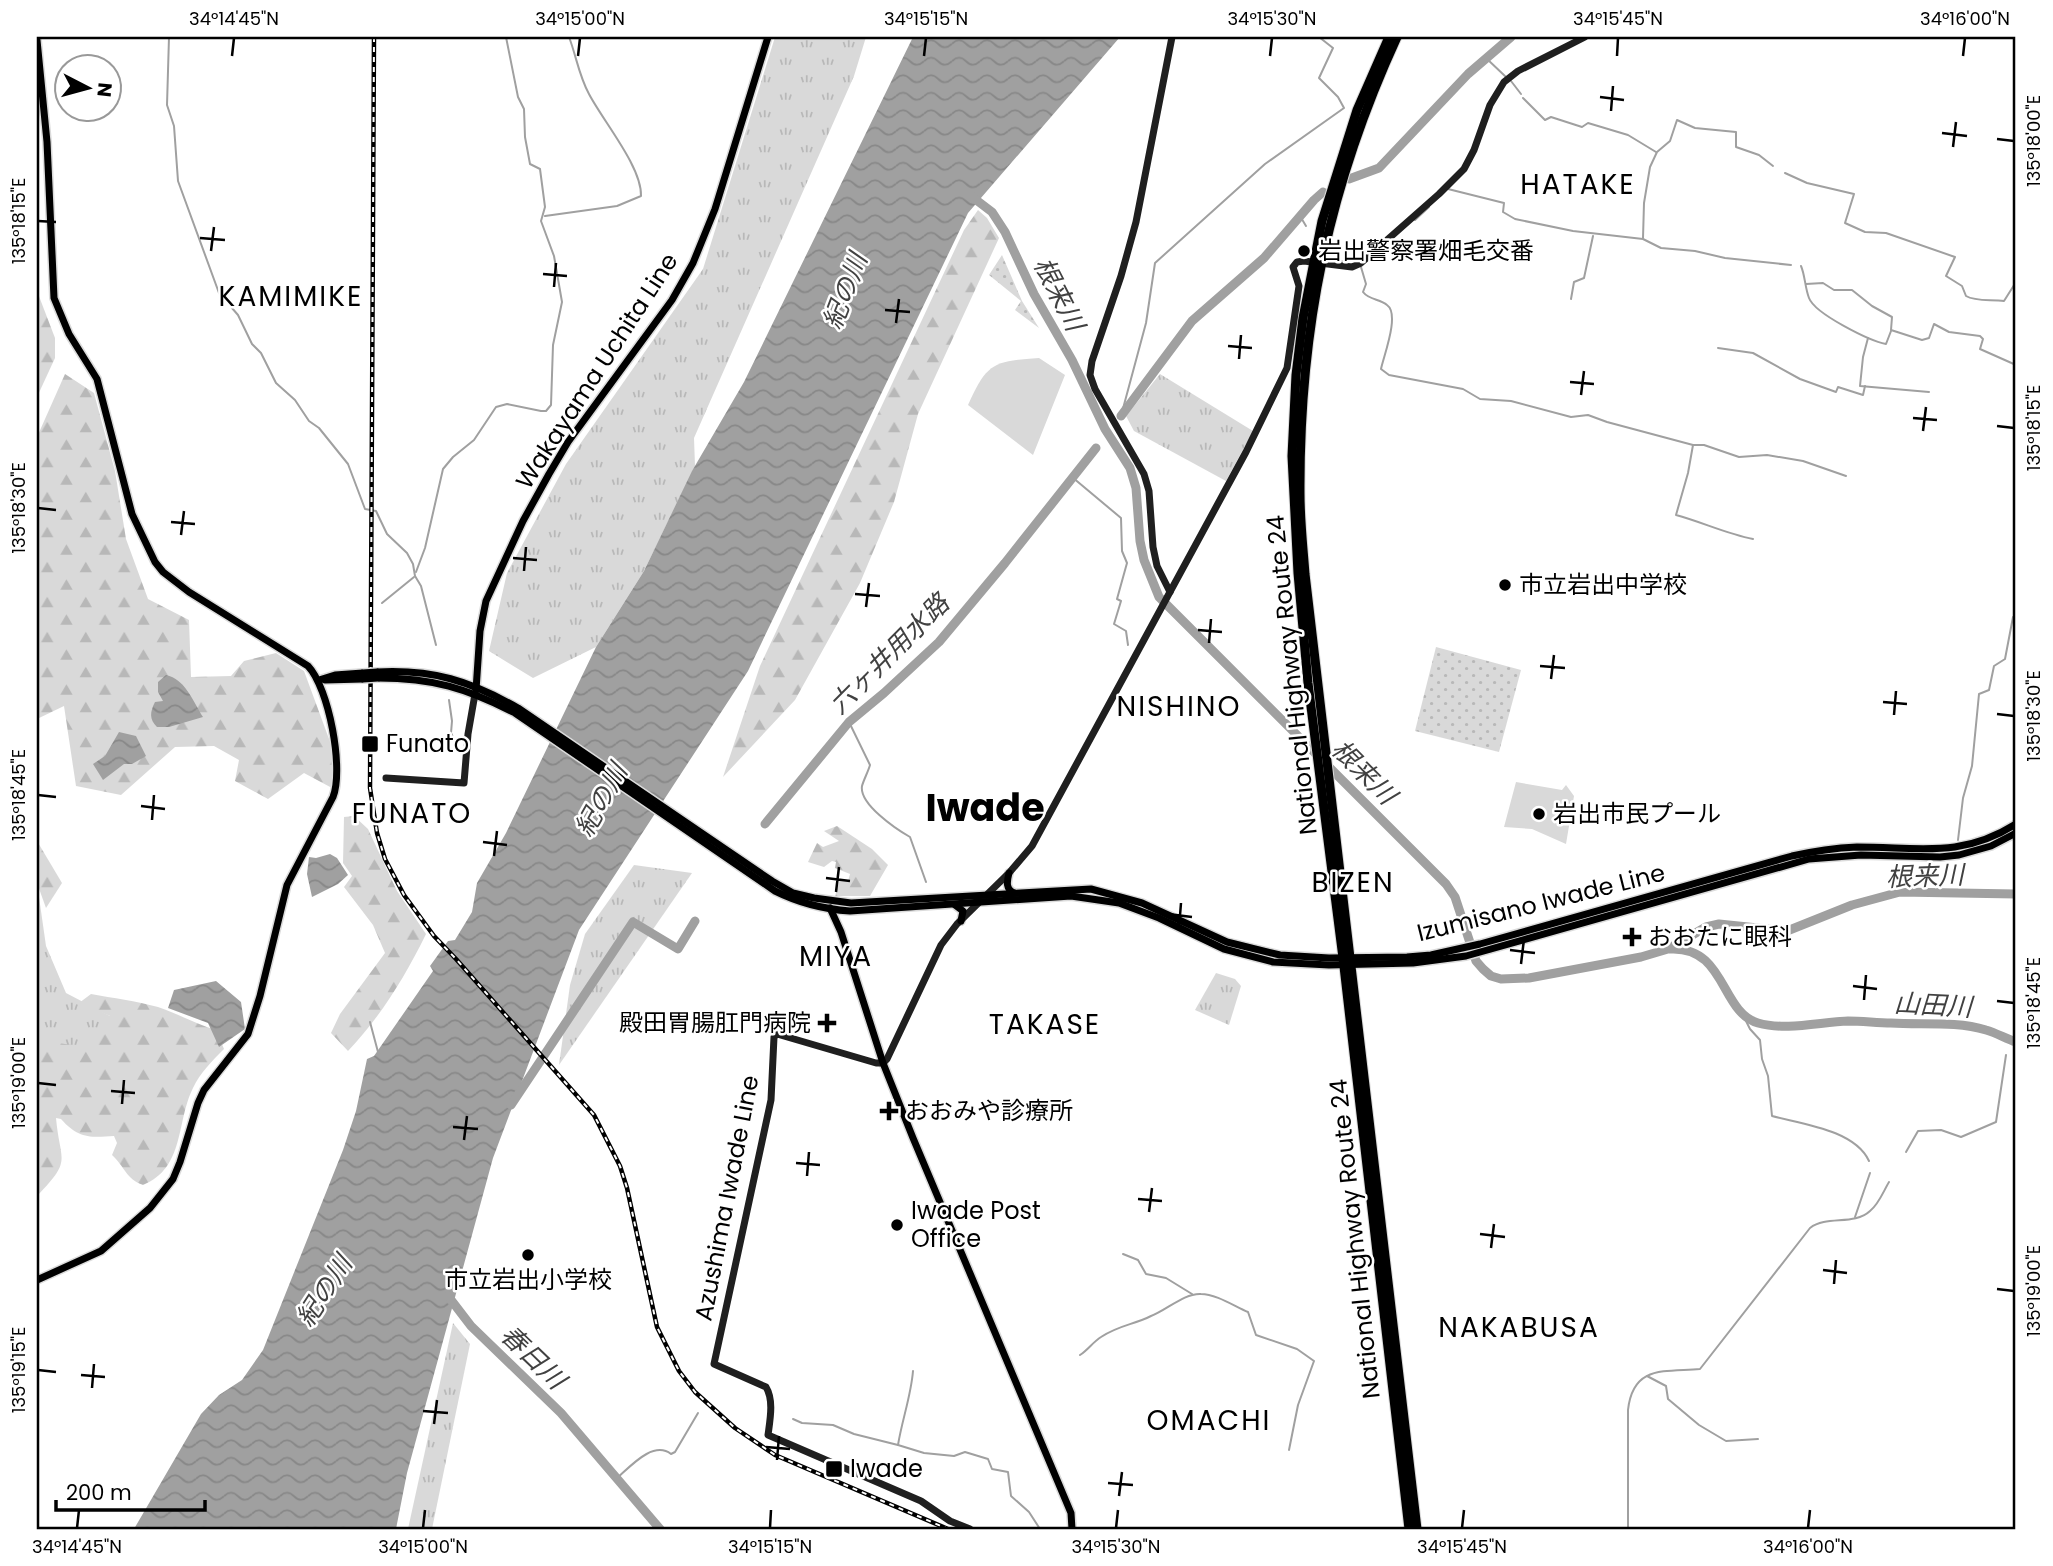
<svg xmlns="http://www.w3.org/2000/svg" width="2053" height="1566" font-family="Poppins,'Noto Sans JP',sans-serif">
<defs>
<pattern id="grass-tufts" width="24" height="20" patternUnits="userSpaceOnUse" patternTransform="scale(1.75)"><rect width="24" height="20" fill="#d9d9d9"/><path d="M3 7l-1-3M5 7V3M7 7l1-3M15 17l-1-3M17 17v-4M19 17l1-3" fill="none" stroke="#b8b8b8"/></pattern>
<pattern id="forest-firs" width="22" height="20" patternUnits="userSpaceOnUse" patternTransform="scale(1.75)"><rect width="22" height="20" fill="#d9d9d9"/><path d="M5 1l3.5 6h-7zM16 11l3.5 6h-7z" fill="#b8b8b8"/></pattern>
<pattern id="park-dots" width="8" height="8" patternUnits="userSpaceOnUse" patternTransform="scale(1.75)"><rect width="8" height="8" fill="#d9d9d9"/><path d="M2 2h.1M6 6h.1" fill="none" stroke="#b8b8b8" stroke-width="1.8" stroke-linecap="round"/></pattern>
<pattern id="water-waves" width="16" height="10" patternUnits="userSpaceOnUse" patternTransform="scale(1.75)"><rect width="16" height="10" fill="#a0a0a0"/><path d="M0 5q4-4 8 0t8 0" fill="none" stroke="#888"/></pattern>
</defs>
<rect width="100%" height="100%" fill="#fff"/>
<g fill="url(#grass-tufts)">
<path d="M 775,37 L 866,37 L 854,76 L 694,438 L 695,466 L 644,571 L 596,647 L 533,678 L 489,651 L 507,573 L 566,464 L 703,269 Z"/>
<path d="M 1160,374 L 1253,431 L 1226,481 L 1134,431 L 1126,416 Z"/>
<path d="M 634,865 L 692,873 L 559,1065 L 570,985 L 585,934 Z"/>
<path d="M 37,883 L 46,946 L 66,993 L 110,1016 L 117,1035 L 79,1066 L 37,1054 Z"/>
<path d="M 1216,973 L 1235,979 L 1241,986 L 1229,1025 L 1195,1010 Z"/>
<path d="M 453,1323 L 470,1344 L 432,1529 L 408,1529 Z"/>
</g>
<g fill="url(#forest-firs)">
<path d="M 978,210 L 987,218 L 999,238 L 918,414 L 894,502 L 860,583 L 795,700 L 723,777 L 760,666 L 964,230 Z"/>
<path d="M 37,291 L 55,338 L 55,358 L 37,397 Z"/>
<path d="M 65,374 L 94,393 L 115,471 L 126,539 L 148,599 L 189,620 L 191,677 L 231,676 L 244,661 L 276,653 L 304,671 L 332,747 L 335,766 L 332,788 L 304,773 L 268,799 L 235,781 L 239,760 L 214,746 L 175,747 L 121,795 L 76,786 L 64,706 L 37,719 L 37,437 Z"/>
<path d="M 354,816 L 368,829 L 397,891 L 426,934 C 405,977 381,1016 348,1051 L 331,1033 L 340,1014 L 385,953 L 373,925 L 344,887 L 352,876 L 343,863 L 344,817 Z"/>
<path d="M 837,826 L 872,849 L 888,865 L 870,896 L 835,896 L 840,879 L 848,881 L 850,874 L 835,868 L 836,862 L 832,861 L 824,867 L 808,862 L 817,843 L 823,847 L 839,841 L 824,831 Z"/>
<path d="M 37,841 L 62,883 L 46,908 L 37,883 Z"/>
<path d="M 91,994 C 113,998 136,1001 158,1007 C 178,1014 196,1024 216,1030 L 224,1049 C 212,1061 200,1073 193,1088 C 176,1122 185,1168 143,1185 C 126,1179 125,1167 112,1155 L 117,1143 L 114,1136 C 89,1138 78,1138 61,1119 L 56,1118 C 60,1163 73,1159 37,1196 L 37,1037 L 58,1043 L 86,1047 L 110,1030 L 110,1016 L 79,1003 Z"/>
</g>
<g fill="url(#park-dots)">
<path d="M 1002,255 L 1022,301 L 1039,328 L 1015,310 L 1021,301 L 989,275 Z"/>
<path d="M 1436,647 L 1521,670 L 1499,752 L 1415,731 Z"/>
</g>
<g fill="#d9d9d9">
<path d="M 1039,358 L 1065,375 L 1033,455 L 968,405 C 987,363 993,361 1039,358 Z"/>
<path d="M 1516,782 L 1562,790 L 1566,785 L 1574,796 L 1566,844 L 1532,829 L 1504,827 Z"/>
</g>
<g fill="url(#water-waves)">
<path d="M 913,37 L 1120,37 L 968,213 L 748,671 L 579,930 L 493,1158 L 407,1473 L 396,1529 L 134,1529 L 201,1414 L 219,1395 L 242,1380 L 263,1350 L 343,1150 L 356,1111 L 367,1059 L 374,1056 L 433,971 L 430,966 L 448,941 L 455,940 L 472,912 L 477,883 L 506,833 L 596,647 L 644,571 L 692,471 L 744,382 Z"/>
<path d="M 166,675 C 185,679 193,701 203,717 L 169,727 L 157,727 C 149,719 150,712 155,702 L 163,701 L 158,692 L 158,682 Z"/>
<path d="M 119,732 L 136,736 L 146,756 L 132,764 L 124,764 L 103,780 L 93,764 L 105,756 Z"/>
<path d="M 330,854 L 337,858 L 348,875 L 338,884 L 312,897 L 307,874 L 309,857 L 316,858 Z"/>
<path d="M 216,981 L 241,1002 L 245,1029 L 219,1047 L 208,1023 L 168,1008 L 174,990 Z"/>
</g>
<g fill="none" stroke-linecap="round" stroke-linejoin="round">
<g stroke="#a0a0a0" stroke-width="2">
<path d="M 169,37 L 167,105 L 174,126 L 178,181 L 219,293 L 238,315 L 252,344 L 261,353 L 276,383 L 295,400 L 309,421 L 319,428 L 348,464 L 365,509 L 376,511 L 387,534 L 407,553 L 413,564 L 415,576 L 421,586 L 436,645"/>
<path d="M 1486,58 L 1506,77"/>
<path d="M 1511,81 L 1521,94"/>
<path d="M 1523,98 L 1545,120 L 1551,117 L 1582,127 L 1588,123 L 1628,135 L 1656,152"/>
<path d="M 1785,173 L 1807,183 L 1854,194 L 1845,223 L 1865,232 L 1886,233 L 1955,257 L 1946,276 L 1962,286 L 1966,296 C 1976,302 1992,299 2004,301 L 2016,282"/>
<path d="M 1448,189 L 1504,203 L 1503,212 L 1515,219 L 1573,231 L 1643,239 L 1661,248 L 1695,251 L 1725,258 L 1791,265"/>
<path d="M 545,216 L 617,206 L 641,196 C 642,167 603,121 589,94 C 579,76 576,55 569,37"/>
<path d="M 1300,216 L 1306,226"/>
<path d="M 1415,220 L 1429,207"/>
<path d="M 1643,238 L 1644,203 L 1650,167 L 1657,152 L 1670,141 L 1677,120 L 1695,128 L 1736,132 L 1736,147 L 1759,155 L 1773,166"/>
<path d="M 1331,252 L 1341,261 L 1356,261"/>
<path d="M 1801,266 C 1805,275 1805,288 1809,298 C 1815,314 1870,341 1886,344 L 1891,331"/>
<path d="M 1361,267 L 1366,284 L 1363,292 C 1369,300 1380,299 1387,305 C 1400,314 1384,355 1381,369 L 1389,375 L 1463,389 L 1480,399 L 1511,401 L 1571,417 L 1588,415 L 1607,422 L 1693,445 L 1704,445 L 1739,457 L 1767,455 L 1803,461 L 1846,476"/>
<path d="M 1806,284 L 1823,283 L 1834,290 L 1852,290 L 1872,306 L 1892,317 L 1891,330 L 1922,340 L 1929,338 L 1934,324 L 1949,332 L 1980,336 L 1983,339 L 1980,349 L 2016,365"/>
<path d="M 1571,299 L 1574,282 L 1584,278 L 1593,236"/>
<path d="M 1868,338 L 1863,357 L 1860,386 L 1929,392"/>
<path d="M 1718,348 L 1753,353 L 1800,379 L 1836,392 L 1838,387 L 1863,395 L 1865,386"/>
<path d="M 1121,416 L 1146,323 L 1155,263 L 1265,164 L 1344,108 L 1338,97 L 1319,78 L 1333,48 L 1319,37"/>
<path d="M 1693,445 L 1688,473 L 1676,515 C 1702,522 1727,534 1753,539"/>
<path d="M 1072,477 L 1121,518 L 1122,551 L 1127,563 L 1117,599 L 1121,601 L 1114,624 L 1126,631 L 1128,645"/>
<path d="M 416,572 L 425,548 L 443,469 L 453,457 L 474,440 L 496,407 L 507,404 L 541,411 L 546,411 L 551,405 L 553,345 L 562,302 L 554,256 L 541,221 L 545,207 L 540,169 L 530,164 L 525,137 L 524,109 L 518,97 L 506,37"/>
<path d="M 382,603 L 414,577"/>
<path d="M 449,700 L 452,721 L 451,733 L 458,748"/>
<path d="M 849,722 L 870,765 C 868,772 864,779 862,786 C 859,804 896,829 910,837 L 926,882"/>
<path d="M 1958,840 L 1963,798 L 1972,766 L 1979,694 L 1989,690 L 1994,666 L 2005,659 L 2013,617 L 2016,615"/>
<path d="M 1744,1017 L 1750,1029 L 1760,1040 L 1762,1059 L 1768,1076 L 1772,1116 C 1802,1124 1855,1130 1869,1161"/>
<path d="M 370,1022 L 378,1052"/>
<path d="M 1906,1152 L 1918,1131 L 1941,1130 L 1961,1137 L 1996,1122 L 2006,1055"/>
<path d="M 1855,1217 L 1870,1173"/>
<path d="M 1123,1254 L 1138,1260 L 1146,1274 L 1166,1278 L 1192,1294"/>
<path d="M 1080,1355 C 1088,1350 1093,1342 1101,1337 C 1119,1325 1133,1325 1151,1316 C 1167,1310 1184,1293 1201,1294 C 1216,1294 1234,1306 1248,1312 L 1256,1335 L 1297,1349 L 1314,1361 L 1298,1405 L 1289,1450"/>
<path d="M 1647,1376 L 1666,1386 L 1668,1399 L 1699,1425 L 1726,1441 L 1758,1439"/>
<path d="M 793,1419 L 802,1423 L 833,1425 L 854,1434 L 898,1445 C 902,1420 911,1396 913,1371"/>
<path d="M 898,1445 L 924,1453 L 954,1456 L 965,1452 L 988,1459 L 992,1469 L 1008,1472 L 1011,1496 L 1029,1512 L 1040,1529"/>
<path d="M 616,1479 C 630,1467 653,1440 671,1454 L 675,1452 L 698,1413"/>
<path d="M 1628,1529 L 1628,1410 C 1633,1365 1664,1372 1700,1369 L 1810,1228 C 1827,1215 1854,1226 1870,1211 C 1879,1204 1883,1192 1889,1182"/>
</g>
<g stroke="#a0a0a0" stroke-width="9">
<path d="M 1349,179 L 1379,168 L 1468,74 L 1511,37"/>
<path d="M 971,196 L 992,212 L 1005,232 L 1034,294 L 1072,360 L 1105,429 L 1130,468 L 1136,488 L 1140,541 L 1144,560 L 1159,597 L 1446,884 L 1455,897 L 1476,961 L 1483,969 L 1491,976 L 1501,979 L 1529,978 L 1641,957 L 1668,949 L 1706,927 L 1719,924 L 1787,931 L 1852,905 L 1900,892 L 2016,894"/>
<path d="M 1121,416 L 1192,321 L 1264,258 L 1314,200 L 1323,192"/>
<path d="M 765,824 L 849,722 L 884,693 L 939,642 L 1005,563 L 1096,448"/>
<path d="M 1670,949 C 1726,946 1720,1012 1758,1023 C 1786,1031 1820,1022 1848,1021 C 1863,1021 1877,1023 1891,1023 C 1922,1025 1956,1021 1986,1030 C 1997,1033 2006,1039 2016,1042"/>
<path d="M 511,1105 L 633,922 L 678,949 L 695,921"/>
<path d="M 448,1296 L 471,1326 L 561,1413 L 660,1529"/>
</g>
<defs>
<g id="primary">
<path d="M 37,40 L 47,142 L 54,298 L 69,334 L 97,379 L 132,514 L 155,562 L 163,572 L 189,592 L 308,666 C 329,688 344,769 333,797 L 287,885 L 260,996 L 248,1034 L 204,1090 L 198,1103 L 180,1162 L 173,1179 L 150,1208 L 101,1251 L 37,1280"/>
<path d="M 377,672 C 433,669 470,681 518,708 L 772,881 L 793,893 L 814,898 L 851,903 L 1091,889 L 1142,903 L 1227,942 L 1280,955 L 1329,958 L 1407,957 L 1431,955 L 1480,944 L 1792,856 C 1814,851 1835,848 1857,847 C 1919,847 1960,859 2016,824"/>
<path d="M 378,678 C 433,678 466,688 515,713 L 775,891 C 799,903 822,909 850,911 L 1071,896 L 1119,903 L 1159,918 L 1224,949 L 1273,962 L 1329,965 L 1413,963 L 1466,956 L 1809,859 L 1861,855 L 1940,857 L 1959,855 L 1991,846 L 2016,833"/>
<path d="M 319,680 L 335,675 L 363,673"/>
<path d="M 325,680 L 363,679"/>
<path d="M 476,690 L 480,631 L 486,601 L 523,521 L 549,474 L 568,442 L 672,300 L 693,263 L 715,209 L 768,37"/>
<path d="M 1009,873 C 1007,881 1005,890 1015,893"/>
<path d="M 955,905 L 963,911 L 961,921"/>
<path d="M 830,908 L 841,932 L 883,1063 L 913,1138 L 1071,1513 L 1072,1529"/>
</g>
<g id="highway">
<path d="M 1389,37 L 1357,110 L 1322,221 L 1303,318 L 1296,375 L 1292,456 L 1298,573 L 1308,683 L 1343,958 L 1409,1529"/>
<path d="M 1397,37 C 1328,187 1299,330 1300,494 C 1300,521 1303,547 1305,574 L 1417,1529"/>
</g>
</defs>
<use href="#primary" stroke="#dbdbdb" stroke-width="10"/>
<use href="#highway" stroke="#dbdbdb" stroke-width="11"/>
<g stroke="#1f1f1f" stroke-width="7">
<path d="M 1170,592 L 1157,566 L 1153,547 L 1149,491 L 1144,474 L 1095,389 L 1090,375 L 1092,361 L 1121,276 L 1136,222 L 1172,37"/>
<path d="M 386,778 L 464,783 L 468,734 L 475,694"/>
<path d="M 970,1529 L 950,1521 L 921,1501 L 768,1435 C 770,1420 774,1400 766,1387 L 714,1364 L 771,1100 L 774,1037 L 777,1034 L 876,1063 L 883,1063 L 887,1059 L 941,945 L 957,924 L 1009,873 L 1032,846 L 1246,452 L 1287,368 L 1299,286 L 1293,267 L 1297,262 L 1304,261 L 1352,267 L 1361,263 L 1439,194 L 1464,169 L 1474,150 L 1490,105 L 1504,82 L 1518,71 L 1585,37"/>
</g>
<use href="#primary" stroke="#000" stroke-width="7"/>
<use href="#highway" stroke="#000" stroke-width="9"/>
<defs>
<path id="rail" d="M 374,37 L 370,788 L 377,833 L 385,859 L 404,895 L 434,936 L 456,959 L 594,1115 L 620,1166 L 627,1188 L 657,1327 L 679,1371 L 695,1392 L 735,1428 L 775,1455 L 948,1529"/>
</defs>
<use href="#rail" stroke="#000" stroke-width="4.5"/>
<use href="#rail" stroke="#fff" stroke-width="2" stroke-dasharray="5" stroke-linecap="butt"/>
<defs>
<g id="primary-bridge">
<path d="M 363,673 L 377,672"/>
<path d="M 363,679 L 378,678"/>
</g>
</defs>
<use href="#primary-bridge" stroke="#dbdbdb" stroke-width="10" stroke-linecap="butt"/>
<use href="#primary-bridge" stroke="#000" stroke-width="7"/>
</g>
<path fill="none" stroke="#000" stroke-width="2.5" d="M 232,56 L 234,38M 578,56 L 580,38M 924,56 L 926,38M 1270,56 L 1272,38M 1617,56 L 1618,38M 1963,56 L 1965,38M 1600,97 L 1624,100M 1611,111 L 1613,86M 1942,133 L 1967,136M 1997,139 L 2014,141M 1953,147 L 1956,122M 38,221 L 56,222M 200,238 L 225,240M 211,251 L 214,227M 543,274 L 567,276M 554,287 L 556,263M 885,310 L 910,312M 896,323 L 899,299M 1228,346 L 1252,348M 1239,359 L 1241,335M 1570,382 L 1594,384M 1581,395 L 1584,371M 1913,418 L 1937,420M 1997,426 L 2014,428M 1923,431 L 1926,407M 38,508 L 56,510M 171,522 L 195,524M 181,535 L 184,511M 513,558 L 537,560M 524,571 L 526,547M 855,594 L 880,596M 866,607 L 869,583M 1198,630 L 1222,632M 1209,643 L 1211,619M 1540,666 L 1565,668M 1551,679 L 1554,655M 1883,702 L 1907,704M 1997,714 L 2014,716M 1894,715 L 1896,691M 38,795 L 56,797M 141,806 L 165,809M 152,820 L 154,795M 483,842 L 507,845M 494,856 L 497,831M 826,878 L 850,881M 836,892 L 839,867M 1168,914 L 1192,917M 1179,928 L 1181,903M 1510,950 L 1535,953M 1521,964 L 1524,939M 1853,986 L 1877,989M 1864,1000 L 1866,975M 1997,1001 L 2014,1003M 38,1083 L 56,1085M 111,1091 L 135,1093M 122,1104 L 124,1080M 453,1127 L 478,1129M 464,1140 L 467,1116M 796,1163 L 820,1165M 807,1176 L 809,1152M 1138,1199 L 1162,1201M 1149,1212 L 1152,1188M 1480,1234 L 1505,1237M 1491,1248 L 1494,1224M 1823,1270 L 1847,1273M 1834,1284 L 1836,1260M 1997,1289 L 2014,1291M 38,1370 L 56,1372M 81,1375 L 105,1377M 92,1388 L 94,1364M 423,1411 L 448,1413M 434,1424 L 437,1400M 766,1447 L 790,1449M 777,1460 L 779,1436M 1108,1483 L 1133,1485M 1119,1496 L 1122,1472M 77,1528 L 79,1510M 423,1528 L 425,1510M 770,1528 L 771,1510M 1116,1528 L 1118,1510M 1462,1528 L 1464,1510M 1808,1528 L 1810,1510"/>
<g fill="#000" stroke="#fff" stroke-width="2.5">
<circle cx="1304" cy="251" r="7"/>
<circle cx="1505" cy="585" r="7"/>
<rect x="361" y="735" width="18" height="18" rx="3.5"/>
<circle cx="1539" cy="814" r="7"/>
<path d="M1628.5 926.5h7v7h7v7h-7v7h-7v-7h-7v-7h7z"/>
<path d="M823.5 1012.5h7v7h7v7h-7v7h-7v-7h-7v-7h7z"/>
<path d="M885.5 1100.5h7v7h7v7h-7v7h-7v-7h-7v-7h7z"/>
<circle cx="897" cy="1225" r="7"/>
<circle cx="528" cy="1255" r="7"/>
<rect x="825" y="1460" width="18" height="18" rx="3.5"/>
</g>
<g text-anchor="middle" stroke-width="5" stroke-linejoin="round" paint-order="stroke">
<g font-size="24" fill="#000" stroke="#fff" text-anchor="start">
<text x="1318" y="259">岩出警察署畑毛交番</text>
<text x="1519" y="593">市立岩出中学校</text>
<text x="386" y="752">Funato</text>
<text x="1553" y="822">岩出市民プール</text>
<text x="1648" y="945">おおたに眼科</text>
<text x="811" y="1031" text-anchor="end">殿田胃腸肛門病院</text>
<text x="905" y="1119">おおみや診療所</text>
<text x="911" y="1219">Iwade Post<tspan x="911" dy="28">Office</tspan></text>
<text x="528" y="1288" text-anchor="middle">市立岩出小学校</text>
<text x="850" y="1477">Iwade</text>
</g>
<g font-size="24" fill="#000" stroke="#fff">
<text transform="translate(597 371) rotate(-57)" y="8">Wakayama Uchita Line</text>
<text transform="translate(1292 675) rotate(-96)" y="8">National Highway Route 24</text>
<text transform="translate(1541 903) rotate(-14)" y="8">Izumisano Iwade Line</text>
<text transform="translate(727 1198) rotate(-79)" y="8">Azushima Iwade Line</text>
<text transform="translate(1355 1239) rotate(-96)" y="8">National Highway Route 24</text>
</g>
<g font-size="26" font-style="italic" fill="#414141" stroke="#fff">
<text transform="translate(845 291) rotate(-69)" y="9">紀の川</text>
<text transform="translate(1059 294) rotate(63)" y="9">根来川</text>
<text transform="translate(889 654) rotate(-45)" y="9">六ヶ井用水路</text>
<text transform="translate(1364 772) rotate(45)" y="9">根来川</text>
<text transform="translate(601 800) rotate(-61)" y="9">紀の川</text>
<text transform="translate(1925 876) rotate(-2)" y="9">根来川</text>
<text transform="translate(1933 1005) rotate(3)" y="9">山田川</text>
<text transform="translate(324 1291) rotate(-57)" y="9">紀の川</text>
<text transform="translate(533 1357) rotate(44)" y="9">春日川</text>
</g>
<g font-size="28" letter-spacing="2" fill="#000" stroke="#fff">
<text x="1578" y="194">HATAKE</text>
<text x="291" y="306">KAMIMIKE</text>
<text x="1179" y="716">NISHINO</text>
<text x="412" y="823">FUNATO</text>
<text x="1353" y="892">BIZEN</text>
<text x="836" y="966">MIYA</text>
<text x="1045" y="1034">TAKASE</text>
<text x="1519" y="1337">NAKABUSA</text>
<text x="1209" y="1430">OMACHI</text>
</g>
<g font-size="38" font-weight="bold" fill="#000" stroke="#fff">
<text x="985" y="821">Iwade</text>
</g>
</g>
<rect width="2053" height="1566" fill="none" stroke="#ffffff" stroke-width="77"/>
<g transform="translate(88 88) rotate(96)"><circle r="33" fill="#ffffff" stroke="#999999" stroke-width="2"/>
<path d="M0-5L12 26L0 18L-12 26Z" fill="#000000"/>
<text y="-10" font-size="19" font-weight="bold" text-anchor="middle" fill="#000000">N</text>
</g>
<path d="M56 1500v10h149v-10" fill="none" stroke="#000000" stroke-width="3.5"/>
<text x="66" y="1500" font-size="21" fill="#000000" stroke="#ffffff" stroke-width="5" paint-order="stroke">200 m</text>
<rect x="38" y="38" width="1976" height="1490" fill="none" stroke="#000" stroke-width="2.5"/>
<g font-size="18" text-anchor="middle" fill="#000">
<text x="234" y="25">34°14'45"N</text>
<text x="580" y="25">34°15'00"N</text>
<text x="926" y="25">34°15'15"N</text>
<text x="1272" y="25">34°15'30"N</text>
<text x="1618" y="25">34°15'45"N</text>
<text x="1965" y="25">34°16'00"N</text>
<text transform="translate(2034 141) rotate(-90)" y="6">135°18'00"E</text>
<text transform="translate(19 221) rotate(-90)" y="6">135°18'15"E</text>
<text transform="translate(2034 428) rotate(-90)" y="6">135°18'15"E</text>
<text transform="translate(19 508) rotate(-90)" y="6">135°18'30"E</text>
<text transform="translate(2034 716) rotate(-90)" y="6">135°18'30"E</text>
<text transform="translate(19 795) rotate(-90)" y="6">135°18'45"E</text>
<text transform="translate(2034 1003) rotate(-90)" y="6">135°18'45"E</text>
<text transform="translate(19 1083) rotate(-90)" y="6">135°19'00"E</text>
<text transform="translate(2034 1291) rotate(-90)" y="6">135°19'00"E</text>
<text transform="translate(19 1370) rotate(-90)" y="6">135°19'15"E</text>
<text x="77" y="1553">34°14'45"N</text>
<text x="423" y="1553">34°15'00"N</text>
<text x="770" y="1553">34°15'15"N</text>
<text x="1116" y="1553">34°15'30"N</text>
<text x="1462" y="1553">34°15'45"N</text>
<text x="1808" y="1553">34°16'00"N</text>
</g>
</svg>
